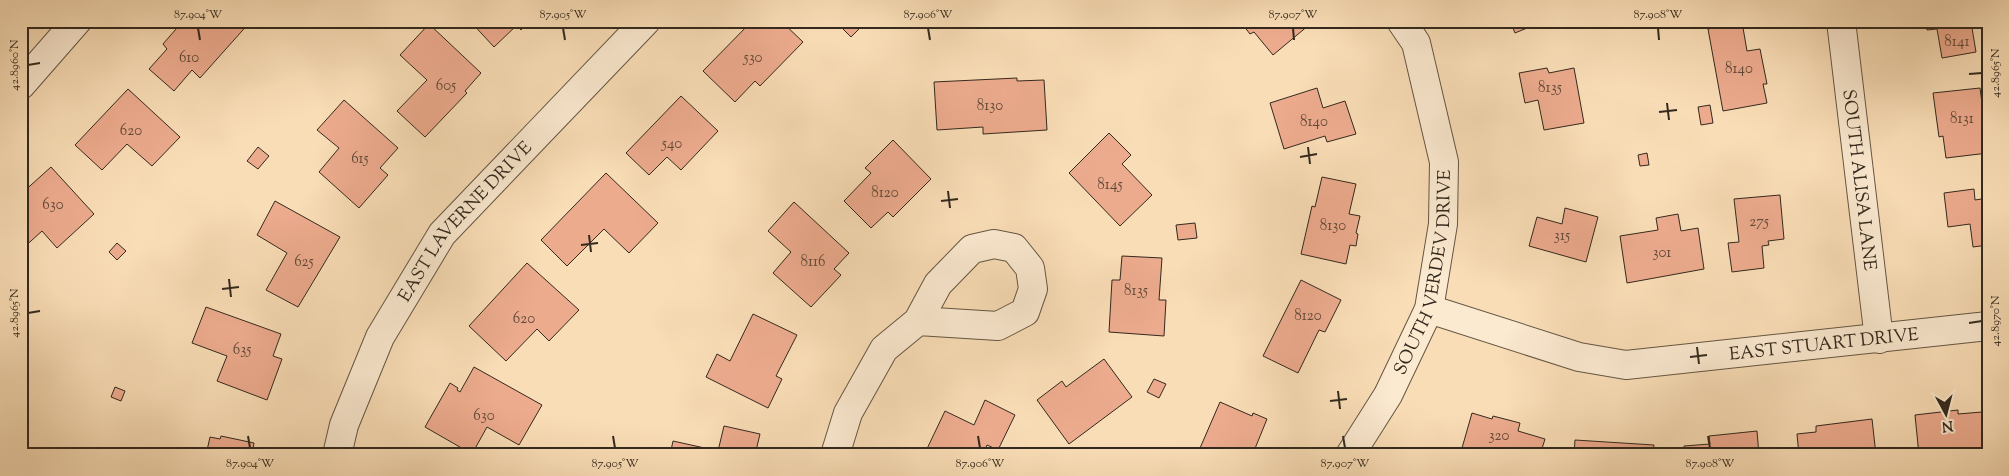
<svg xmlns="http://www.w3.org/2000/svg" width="2009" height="476" font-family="'Sorts Mill Goudy',serif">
<rect width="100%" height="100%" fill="#f9ddb6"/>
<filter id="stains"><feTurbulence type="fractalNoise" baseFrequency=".004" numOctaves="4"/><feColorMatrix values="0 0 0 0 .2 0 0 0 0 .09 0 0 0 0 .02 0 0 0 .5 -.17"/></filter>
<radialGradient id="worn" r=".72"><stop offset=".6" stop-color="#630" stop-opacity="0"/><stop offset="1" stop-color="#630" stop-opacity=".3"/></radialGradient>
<g fill="#edab8e" stroke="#33291d">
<path d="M 183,21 L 250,22 L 200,78 L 192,70 L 174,91 L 149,69 L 167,49 L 163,44 Z"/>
<path d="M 470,21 L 530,21 L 521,30 L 517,25 L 494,47 Z"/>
<path d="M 752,21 L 781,21 L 803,42 L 760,86 L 755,81 L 735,102 L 703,71 Z"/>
<path d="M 835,21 L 867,21 L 851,37 Z"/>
<path d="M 1240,21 L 1306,21 L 1309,25 L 1273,55 L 1254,32 L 1250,34 Z"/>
<path d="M 1510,21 L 1544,21 L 1515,33 Z"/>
<path d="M 1925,21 L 1975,21 L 1971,22 L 1976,52 L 1942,58 L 1937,29 L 1927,30 Z"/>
<path d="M 1742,22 L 1747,51 L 1760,49 L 1767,84 L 1763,84 L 1767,103 L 1723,111 L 1708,29 Z"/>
<path d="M 429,24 L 481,73 L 465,91 L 467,93 L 425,137 L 397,111 L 427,80 L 400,55 Z"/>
<path d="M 1547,68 L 1549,73 L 1574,68 L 1584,123 L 1544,130 L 1538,100 L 1525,103 L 1519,73 Z"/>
<path d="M 1017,78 L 1017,81 L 1044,80 L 1047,130 L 983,134 L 983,127 L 937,130 L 934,82 Z"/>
<path d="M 1317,88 L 1323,108 L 1345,101 L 1356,134 L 1327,142 L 1325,136 L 1284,149 L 1270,103 Z"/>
<path d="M 1980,88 L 1983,111 L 1988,110 L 1988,153 L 1946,158 L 1943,136 L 1939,137 L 1933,93 Z"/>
<path d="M 128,89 L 180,137 L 152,166 L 127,144 L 102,170 L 75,145 Z"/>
<path d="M 681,96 L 718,131 L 681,170 L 667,157 L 649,175 L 626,153 Z"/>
<path d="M 344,100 L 398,148 L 380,168 L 388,175 L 359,208 L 319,172 L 339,148 L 317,130 Z"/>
<path d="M 1710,105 L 1713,123 L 1701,125 L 1698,107 Z"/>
<path d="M 1109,133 L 1131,155 L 1122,164 L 1152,195 L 1120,226 L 1069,173 Z"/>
<path d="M 893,140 L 931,179 L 893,217 L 888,212 L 871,228 L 844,201 L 871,173 L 865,168 Z"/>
<path d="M 258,147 L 269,156 L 258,169 L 247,161 Z"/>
<path d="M 1647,153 L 1649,165 L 1640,166 L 1638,155 Z"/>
<path d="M 51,167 L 94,214 L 57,248 L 42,231 L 21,250 L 21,194 Z"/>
<path d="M 606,173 L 658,223 L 629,253 L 604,229 L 567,266 L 541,240 Z"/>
<path d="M 1322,177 L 1356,184 L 1349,214 L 1360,216 L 1356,233 L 1358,234 L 1356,246 L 1350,245 L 1346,264 L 1301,254 L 1312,206 L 1315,207 Z"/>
<path d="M 1974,189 L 1975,200 L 1988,198 L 1988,245 L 1973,247 L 1970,224 L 1948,227 L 1944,193 Z"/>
<path d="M 1780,195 L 1784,239 L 1768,241 L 1769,245 L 1762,246 L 1764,268 L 1732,272 L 1728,243 L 1739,242 L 1734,199 Z"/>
<path d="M 275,201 L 340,237 L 298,307 L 266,290 L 287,253 L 257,235 Z"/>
<path d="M 794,202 L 849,253 L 834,269 L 841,275 L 811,307 L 773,273 L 791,252 L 768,231 Z"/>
<path d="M 1565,208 L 1598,217 L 1586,262 L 1529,246 L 1537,217 L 1562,224 Z"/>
<path d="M 1678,214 L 1681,231 L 1698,228 L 1704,269 L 1627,283 L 1620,236 L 1658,230 L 1656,218 Z"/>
<path d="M 1195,223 L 1197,238 L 1178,240 L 1176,225 Z"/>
<path d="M 117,243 L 126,251 L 117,260 L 109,252 Z"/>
<path d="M 1122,256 L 1162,258 L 1159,300 L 1166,300 L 1164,336 L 1109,332 L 1112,280 L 1120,280 Z"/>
<path d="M 527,263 L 579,310 L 549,341 L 537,329 L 506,361 L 469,326 Z"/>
<path d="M 1301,280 L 1341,300 L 1325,332 L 1319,330 L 1298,373 L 1263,356 Z"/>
<path d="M 206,307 L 281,334 L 273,356 L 282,359 L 267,400 L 217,381 L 227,356 L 192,343 Z"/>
<path d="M 753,314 L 797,335 L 776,376 L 782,379 L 768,408 L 706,377 L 717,354 L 730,361 Z"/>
<path d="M 1104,359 L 1132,397 L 1069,444 L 1037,400 L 1062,381 L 1066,387 Z"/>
<path d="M 474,367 L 542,405 L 519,445 L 487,427 L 472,454 L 425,427 L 450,383 L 458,388 L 457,390 L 460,392 Z"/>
<path d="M 1154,379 L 1166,384 L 1159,398 L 1147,392 Z"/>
<path d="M 115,387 L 125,391 L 121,401 L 111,397 Z"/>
<path d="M 985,400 L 1015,415 L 998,450 L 987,445 L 983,455 L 924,455 L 945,411 L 974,425 Z"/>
<path d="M 1220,402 L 1252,416 L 1253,413 L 1267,419 L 1254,451 L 1248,448 L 1245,455 L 1197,455 Z"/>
<path d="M 1958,410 L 1958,414 L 1982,412 L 1986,455 L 1919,455 L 1915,415 Z"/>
<path d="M 1472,413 L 1492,419 L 1493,416 L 1520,423 L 1518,431 L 1545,439 L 1540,455 L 1460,455 Z"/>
<path d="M 1872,419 L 1876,455 L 1799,455 L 1797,434 L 1816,432 L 1816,426 Z"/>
<path d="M 724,426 L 760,434 L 755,455 L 670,455 L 673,441 L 718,451 Z"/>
<path d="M 1757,431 L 1759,455 L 1685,455 L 1684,446 L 1710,444 L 1709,436 Z"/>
<path d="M 221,436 L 254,443 L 252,455 L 206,455 L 210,437 L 220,439 Z"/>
<path d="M 1575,440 L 1654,445 L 1653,455 L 1574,455 Z"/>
</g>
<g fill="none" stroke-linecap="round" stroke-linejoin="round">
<defs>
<g id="minor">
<path id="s1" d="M 1841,21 L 1879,339"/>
<path d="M 21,85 L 77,21"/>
<path id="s2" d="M 1429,309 L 1579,357 L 1626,365 L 1988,326"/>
<path id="s3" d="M 337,455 L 344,425 L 380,337 L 442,234 L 646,21"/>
<path d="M 835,455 L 848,413 L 884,349 L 918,321 L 938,284 L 972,249 L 994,244 L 1014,248 L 1030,268 L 1033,289 L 1025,312 L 998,326 L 918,321"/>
<path id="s4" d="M 1350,455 L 1388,395 L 1429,309 L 1443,224 L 1444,162 L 1416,43 L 1401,21"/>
</g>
</defs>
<use href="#minor" stroke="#645643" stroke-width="30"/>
<use href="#minor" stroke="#fbe9d0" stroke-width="28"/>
</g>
<path fill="none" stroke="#33291d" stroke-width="2" d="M 198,28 L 200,40M 563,28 L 565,40M 928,28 L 930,40M 1293,28 L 1294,40M 1658,28 L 1659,40M 28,65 L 40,63M 1969,74 L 1982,73M 1667,103 L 1669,120M 1659,112 L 1677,110M 1308,147 L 1310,164M 1300,157 L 1317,154M 948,191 L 950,208M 941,201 L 958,199M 589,235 L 591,252M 581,245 L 598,243M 229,279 L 231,297M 222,289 L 239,287M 28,313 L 40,311M 1969,323 L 1982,321M 1697,347 L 1699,364M 1690,357 L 1707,355M 1338,391 L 1340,409M 1330,401 L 1347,399M 248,436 L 250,448M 613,436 L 615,448M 978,436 L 980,448M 1343,436 L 1345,448M 1708,436 L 1710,448"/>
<g text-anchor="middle" stroke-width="4.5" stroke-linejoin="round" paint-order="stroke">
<g font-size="15" fill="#624a39">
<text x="1957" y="46">8141</text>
<text x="189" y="62">610</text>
<text x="753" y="62">530</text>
<text x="1739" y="73">8140</text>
<text x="446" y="90">605</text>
<text x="1550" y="92">8135</text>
<text x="990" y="110">8130</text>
<text x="1962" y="123">8131</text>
<text x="1314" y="126">8140</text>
<text x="131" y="135">620</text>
<text x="672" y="148">540</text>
<text x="360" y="163">615</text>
<text x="1110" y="189">8145</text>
<text x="885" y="197">8120</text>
<text x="53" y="209">630</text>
<text x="1759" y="226">275</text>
<text x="1333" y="230">8130</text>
<text x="1562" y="240">315</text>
<text x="1662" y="257">301</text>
<text x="304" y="266">625</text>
<text x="813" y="266">8116</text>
<text x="1136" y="295">8135</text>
<text x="1308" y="320">8120</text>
<text x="524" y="323">620</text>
<text x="242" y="354">635</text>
<text x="484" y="420">630</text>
<text x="1499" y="440">320</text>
</g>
<g font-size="18" fill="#33291d" stroke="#fbe9d0">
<text dy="6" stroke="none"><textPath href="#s1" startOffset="160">SOUTH ALISA LANE</textPath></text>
<text dy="6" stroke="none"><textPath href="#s3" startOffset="270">EAST LAVERNE DRIVE</textPath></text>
<text dy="6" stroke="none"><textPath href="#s4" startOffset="201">SOUTH VERDEV DRIVE</textPath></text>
<text dy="6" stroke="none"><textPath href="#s2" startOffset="404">EAST STUART DRIVE</textPath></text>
</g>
</g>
<rect width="2009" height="476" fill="none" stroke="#f9ddb6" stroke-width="55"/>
<g transform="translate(1946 414) rotate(173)" stroke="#fbe9d0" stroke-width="4" paint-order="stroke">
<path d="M0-4L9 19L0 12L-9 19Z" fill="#33291d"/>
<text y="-8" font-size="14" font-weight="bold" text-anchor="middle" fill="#33291d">N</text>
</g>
<rect x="28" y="28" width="1954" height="420" fill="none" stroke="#33291d" stroke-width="2"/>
<g font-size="12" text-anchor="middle" fill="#33291d">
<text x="198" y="18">87.904°W</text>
<text x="563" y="18">87.905°W</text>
<text x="928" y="18">87.906°W</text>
<text x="1293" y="18">87.907°W</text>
<text x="1658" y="18">87.908°W</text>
<text transform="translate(14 65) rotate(-90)" y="4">42.8960°N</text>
<text transform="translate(1995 73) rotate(-90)" y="4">42.8965°N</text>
<text transform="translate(14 313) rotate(-90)" y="4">42.8965°N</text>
<text transform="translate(1995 321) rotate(-90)" y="4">42.8970°N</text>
<text x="250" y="467">87.904°W</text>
<text x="615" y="467">87.905°W</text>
<text x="980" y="467">87.906°W</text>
<text x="1345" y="467">87.907°W</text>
<text x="1710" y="467">87.908°W</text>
</g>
<rect width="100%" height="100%" filter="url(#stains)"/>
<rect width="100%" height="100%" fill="url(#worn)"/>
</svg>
